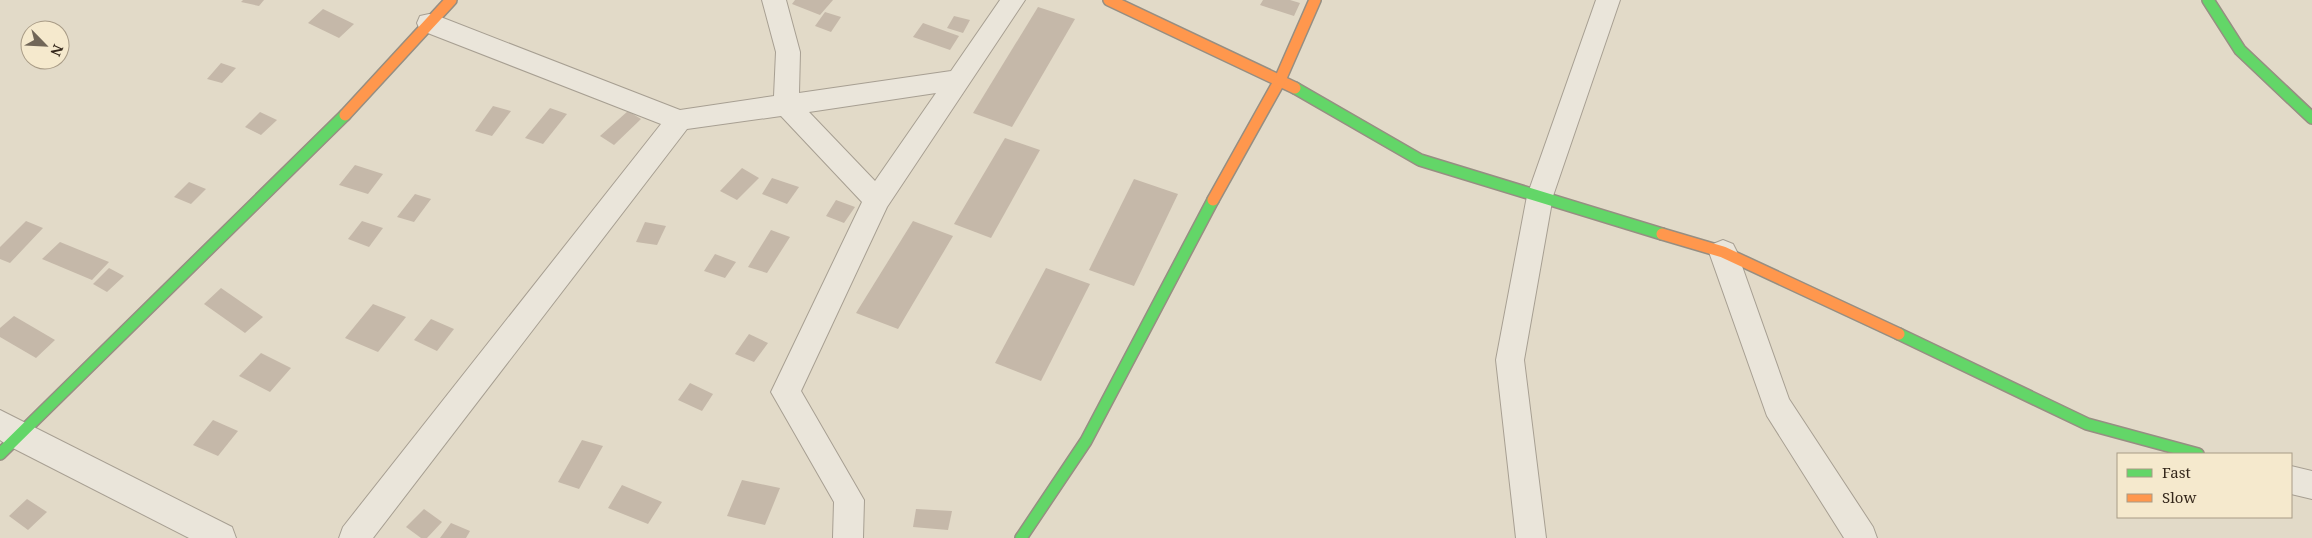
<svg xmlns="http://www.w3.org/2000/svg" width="2312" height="538" font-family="'Noto Serif',serif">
<rect width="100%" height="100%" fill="#e2dac8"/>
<g fill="#c5b8a9">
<path d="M 243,0 L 264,0 L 259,6 L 241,2 Z"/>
<path d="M 795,0 L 833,0 L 820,15 L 792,4 Z"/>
<path d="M 1263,0 L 1290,0 L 1300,3 L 1294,16 L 1260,5 Z"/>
<path d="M 1038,7 L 1075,19 L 1012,127 L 973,113 Z"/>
<path d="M 323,9 L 354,24 L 339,38 L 308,23 Z"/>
<path d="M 825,12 L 841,17 L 831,32 L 815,26 Z"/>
<path d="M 954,16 L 970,20 L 963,33 L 947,28 Z"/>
<path d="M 923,23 L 959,36 L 950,50 L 913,37 Z"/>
<path d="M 221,63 L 236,68 L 222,83 L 207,79 Z"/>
<path d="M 493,106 L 511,111 L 492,136 L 475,131 Z"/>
<path d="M 550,108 L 567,114 L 543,144 L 525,138 Z"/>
<path d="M 628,111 L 641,119 L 614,145 L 600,136 Z"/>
<path d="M 260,112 L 277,120 L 261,135 L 245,127 Z"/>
<path d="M 1005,138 L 1040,150 L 991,238 L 954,224 Z"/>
<path d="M 355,165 L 383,174 L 368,194 L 339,185 Z"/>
<path d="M 742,168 L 759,178 L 737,200 L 720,191 Z"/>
<path d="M 772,178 L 799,187 L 787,204 L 762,194 Z"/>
<path d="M 1134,179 L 1178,194 L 1134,286 L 1089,270 Z"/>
<path d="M 189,182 L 206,189 L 191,204 L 174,197 Z"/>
<path d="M 415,194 L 431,199 L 414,222 L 397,217 Z"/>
<path d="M 836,200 L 855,207 L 844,223 L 826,216 Z"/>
<path d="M 26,221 L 43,228 L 10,263 L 0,259 L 0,247 Z"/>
<path d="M 362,221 L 383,228 L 369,247 L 348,239 Z"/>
<path d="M 913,221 L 953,236 L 898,329 L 856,313 Z"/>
<path d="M 645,222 L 666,226 L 657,245 L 636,242 Z"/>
<path d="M 771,230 L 790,237 L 767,273 L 748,267 Z"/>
<path d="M 60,242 L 109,262 L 92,280 L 42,259 Z"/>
<path d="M 715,254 L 736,262 L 725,278 L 704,271 Z"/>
<path d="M 109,268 L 124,276 L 107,292 L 93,284 Z"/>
<path d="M 1046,268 L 1090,284 L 1041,381 L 995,363 Z"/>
<path d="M 221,288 L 263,317 L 245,333 L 204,304 Z"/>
<path d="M 373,304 L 406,317 L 378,352 L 345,338 Z"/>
<path d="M 14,316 L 55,340 L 36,358 L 0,337 L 0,328 Z"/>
<path d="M 431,319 L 454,329 L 437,351 L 414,340 Z"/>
<path d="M 749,334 L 768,343 L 754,362 L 735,354 Z"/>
<path d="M 261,353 L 291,368 L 270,392 L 239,376 Z"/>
<path d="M 690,383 L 713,394 L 702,411 L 678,400 Z"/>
<path d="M 213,420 L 238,431 L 218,456 L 193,445 Z"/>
<path d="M 582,440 L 603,446 L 579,489 L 558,482 Z"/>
<path d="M 742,480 L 780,488 L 765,525 L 727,516 Z"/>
<path d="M 622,485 L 662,502 L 648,524 L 608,508 Z"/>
<path d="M 27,499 L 47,512 L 28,530 L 9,516 Z"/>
<path d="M 424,509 L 442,522 L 427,538 L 421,538 L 406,527 Z"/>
<path d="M 916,509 L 952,511 L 948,530 L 913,527 Z"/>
<path d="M 451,523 L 470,531 L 466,538 L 440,538 Z"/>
</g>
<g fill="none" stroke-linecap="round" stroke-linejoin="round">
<defs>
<g id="street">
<path d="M 762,0 L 786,0 L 800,52 L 799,93 L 951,71 L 1000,0 L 1025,0 L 887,207 L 801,391 L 864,500 L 863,538 L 833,538 L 834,502 L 771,392 L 862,202 L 781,116 L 687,129 L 373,538 L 339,538 L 343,527 L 661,124 L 420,30 L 417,23 L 420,16 L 429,14 L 438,16 L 680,110 L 774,96 L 776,52 ZM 936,93 L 875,181 L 809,112 Z"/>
<path d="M 1596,0 L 1620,0 L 1553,196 L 1524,360 L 1546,538 L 1516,538 L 1496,360 L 1527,196 Z"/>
<path d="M 1723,240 L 1733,244 L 1737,252 L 1789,399 L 1873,527 L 1877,538 L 1844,538 L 1767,416 L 1709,252 L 1713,244 Z"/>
<path d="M 0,410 L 232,527 L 236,538 L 189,538 L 7,445 L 0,440 Z"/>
<path d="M 2291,466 L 2312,471 L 2312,499 L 2291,494 Z"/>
</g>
<g id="fast">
<path d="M 2208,0 L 2240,50 L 2312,118"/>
<path d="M 1295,88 L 1420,160 L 1662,234"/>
<path d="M 1899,334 L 2087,424 L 2198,454"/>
<path d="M 0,454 L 345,115"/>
<path d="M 1021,538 L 1086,441 L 1213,200"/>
</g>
<g id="slow">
<path d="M 1109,0 L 1295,88"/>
<path d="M 345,115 L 451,0"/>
<path d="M 1213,200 L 1280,80 L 1315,0"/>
<path d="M 1662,234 L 1723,252 L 1899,334"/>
</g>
</defs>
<use href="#street" stroke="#a79f92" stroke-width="2"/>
<use href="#fast" stroke="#968e82" stroke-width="14"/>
<use href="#slow" stroke="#968e82" stroke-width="14"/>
<use href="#street" fill="#eae5da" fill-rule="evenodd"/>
<use href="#fast" stroke="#63d668" stroke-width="11"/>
<use href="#slow" stroke="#ff974d" stroke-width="11"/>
</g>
<rect x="2117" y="453" width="175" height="65" fill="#f5e9cd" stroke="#a89b86"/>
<rect x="2127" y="469" width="25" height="8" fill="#63d668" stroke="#a89b86"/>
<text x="2162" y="478" font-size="15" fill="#34271b">Fast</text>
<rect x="2127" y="494" width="25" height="8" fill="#ff974d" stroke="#a89b86"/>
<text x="2162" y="503" font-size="15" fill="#34271b">Slow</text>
<g transform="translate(45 45) rotate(114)"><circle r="24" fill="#f5e9cd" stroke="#a89b86"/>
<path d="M0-4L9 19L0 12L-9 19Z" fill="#716658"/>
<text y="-8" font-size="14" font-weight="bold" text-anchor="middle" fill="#34271b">N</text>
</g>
</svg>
